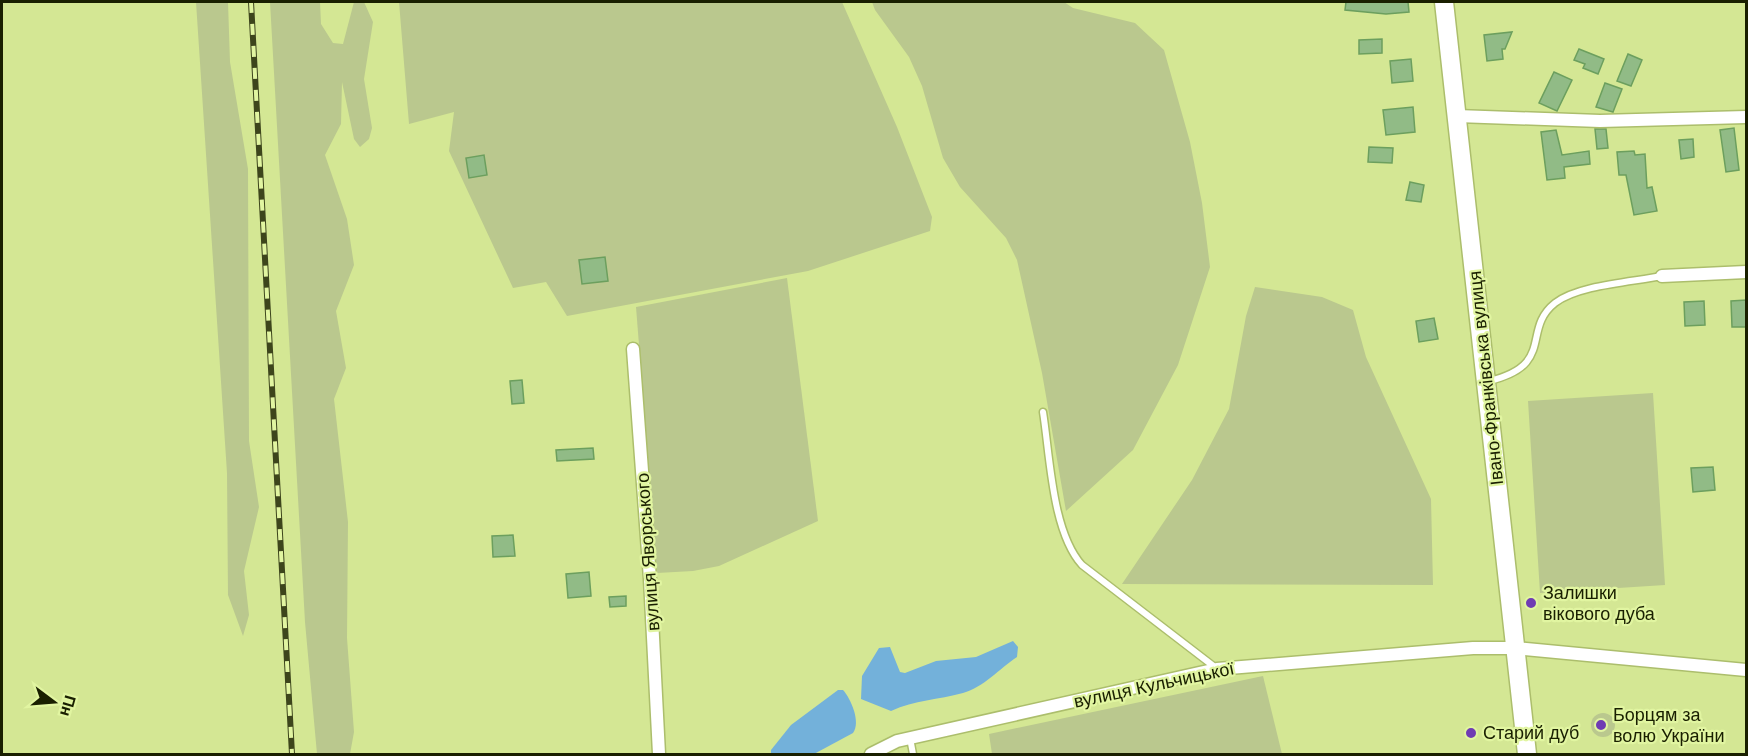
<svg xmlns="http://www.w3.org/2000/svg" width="1748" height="756" font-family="Arial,sans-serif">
<rect width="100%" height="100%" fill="#d4e794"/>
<g fill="#bac88e">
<path d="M 196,2 L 228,2 L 230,62 L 248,169 L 249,441 L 259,507 L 244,571 L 249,615 L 243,636 L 228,595 L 227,473 Z"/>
<path d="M 270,2 L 320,2 L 321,24 L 333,43 L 343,44 L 354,2 L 364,2 L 373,22 L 364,79 L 372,128 L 369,139 L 360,147 L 354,139 L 342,82 L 341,124 L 325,155 L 347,219 L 354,265 L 336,311 L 346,368 L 334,399 L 348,522 L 347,638 L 354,732 L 350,754 L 317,754 L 305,622 Z"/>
<path d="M 399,2 L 842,2 L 897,127 L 932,217 L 930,231 L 808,271 L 567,316 L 546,282 L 513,288 L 449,151 L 454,112 L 409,124 Z"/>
<path d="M 872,2 L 1064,2 L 1073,8 L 1135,23 L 1164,50 L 1190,142 L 1202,203 L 1210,267 L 1178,365 L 1133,450 L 1066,511 L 1042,373 L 1017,260 L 1006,238 L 960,187 L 943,158 L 922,86 L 909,57 L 875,10 Z"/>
<path d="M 787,278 L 818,521 L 719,566 L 693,571 L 657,573 L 636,307 Z"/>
<path d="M 1255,287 L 1322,297 L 1353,310 L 1366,357 L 1431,499 L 1433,585 L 1122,584 L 1192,480 L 1229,409 L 1246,316 Z"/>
<path d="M 1653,393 L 1665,585 L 1540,593 L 1528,401 Z"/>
<path d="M 1263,676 L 1282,754 L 992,754 L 989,734 Z"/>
<circle cx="1603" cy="725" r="12"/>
</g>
<g fill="#73b1da">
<path d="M 1013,641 L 1018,647 L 1017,657 C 999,669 984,687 963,693 C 938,700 915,700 891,711 L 861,699 L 862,676 L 879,648 L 890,647 L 900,672 L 905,673 L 936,661 L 976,657 Z"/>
<path d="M 838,690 L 843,690 C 851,699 861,722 853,733 L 814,754 L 771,754 L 771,750 L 791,725 Z"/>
</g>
<g fill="#91bb86" stroke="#6c9f5e" stroke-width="1.5">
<path d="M 1346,2 L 1408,2 L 1409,12 L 1386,14 L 1345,10 Z"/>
<path d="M 1512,32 L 1505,49 L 1502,49 L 1503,59 L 1487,61 L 1484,35 Z"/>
<path d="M 1382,39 L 1382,53 L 1359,54 L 1359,40 Z"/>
<path d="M 1579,49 L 1604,59 L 1598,74 L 1583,68 L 1585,64 L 1574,60 Z"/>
<path d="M 1628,54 L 1642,60 L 1631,86 L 1617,81 Z"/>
<path d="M 1411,59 L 1413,81 L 1392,83 L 1390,61 Z"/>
<path d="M 1554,72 L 1572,80 L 1557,111 L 1539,103 Z"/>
<path d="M 1605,83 L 1622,89 L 1613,112 L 1596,107 Z"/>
<path d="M 1413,107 L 1415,132 L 1386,135 L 1383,110 Z"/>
<path d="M 1734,128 L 1739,170 L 1726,172 L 1720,130 Z"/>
<path d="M 1595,129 L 1606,129 L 1608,148 L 1597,149 Z"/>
<path d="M 1556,130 L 1562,155 L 1589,151 L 1590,164 L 1564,167 L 1565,178 L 1547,180 L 1541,132 Z"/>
<path d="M 1693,139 L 1694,157 L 1681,159 L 1679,140 Z"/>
<path d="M 1369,147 L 1393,148 L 1392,163 L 1368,162 Z"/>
<path d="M 1634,151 L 1635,155 L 1645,154 L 1647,188 L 1652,187 L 1657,211 L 1634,215 L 1626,175 L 1619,175 L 1617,152 Z"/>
<path d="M 484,155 L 487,175 L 469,178 L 466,158 Z"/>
<path d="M 1410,182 L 1424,185 L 1421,202 L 1406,200 Z"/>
<path d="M 605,257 L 608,281 L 582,284 L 579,260 Z"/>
<path d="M 1746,300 L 1746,327 L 1732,327 L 1731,301 Z"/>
<path d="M 1704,301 L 1705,325 L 1685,326 L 1684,302 Z"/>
<path d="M 1434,318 L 1438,339 L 1419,342 L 1416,321 Z"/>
<path d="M 522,380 L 524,403 L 512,404 L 510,381 Z"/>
<path d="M 593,448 L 594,459 L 557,461 L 556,450 Z"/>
<path d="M 1713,467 L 1715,490 L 1693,492 L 1691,468 Z"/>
<path d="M 513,535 L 515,556 L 493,557 L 492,536 Z"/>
<path d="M 589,572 L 591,596 L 568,598 L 566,574 Z"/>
<path d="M 626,596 L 626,606 L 610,607 L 609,597 Z"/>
</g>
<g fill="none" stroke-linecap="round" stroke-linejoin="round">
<defs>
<g id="lane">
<path d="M 1489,381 C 1556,365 1521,330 1555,303 C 1578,285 1632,282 1662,276"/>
<path d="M 1043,412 C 1050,456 1052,532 1082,565 L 1216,668"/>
<path d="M 910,738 L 913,754"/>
</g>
<g id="street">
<path d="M 1457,116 L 1600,121 L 1746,117"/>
<path d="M 1662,276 L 1746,272"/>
<path d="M 633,349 L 650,579 L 659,754"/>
<path d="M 871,754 L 897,741 L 1217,669 L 1473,648 L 1515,648 L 1746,670"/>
</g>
<path id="secondary" d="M 1444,2 L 1527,754"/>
</defs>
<use href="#lane" stroke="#acbe6c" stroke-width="9"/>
<use href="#street" stroke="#acbe6c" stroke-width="15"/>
<use href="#secondary" stroke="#acbe6c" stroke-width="21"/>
<use href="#lane" stroke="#fff" stroke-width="6"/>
<use href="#street" stroke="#fff" stroke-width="12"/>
<use href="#secondary" stroke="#fff" stroke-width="18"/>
<defs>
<path id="rail" d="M 251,2 L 292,754"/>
</defs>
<use href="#rail" stroke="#3d451c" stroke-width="6"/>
<use href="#rail" stroke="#e1f5a1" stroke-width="4" stroke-dasharray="11" stroke-linecap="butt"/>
</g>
<g fill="#6f3cb3" stroke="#e1f5a1" stroke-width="2">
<circle cx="1531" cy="603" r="6"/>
<circle cx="1601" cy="725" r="6"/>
<circle cx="1471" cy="733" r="6"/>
</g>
<g text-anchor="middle" stroke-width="4.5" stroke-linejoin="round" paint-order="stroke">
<g font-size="18" fill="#191f00" stroke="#e1f5a1">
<text transform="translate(1486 378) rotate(-96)" y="6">Івано-Франківська вулиця</text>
<text transform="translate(648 552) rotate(-94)" y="6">вулиця Яворського</text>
<text transform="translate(1154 685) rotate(-12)" y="6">вулиця Кульчицької</text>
</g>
<g font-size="18" fill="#191f00" stroke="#e1f5a1" text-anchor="start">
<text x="1543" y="599">Залишки<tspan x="1543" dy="21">вікового дуба</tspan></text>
<text x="1613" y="721">Борцям за<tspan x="1613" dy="21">волю України</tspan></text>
<text x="1483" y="739">Старий дуб</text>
</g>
</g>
<rect width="1748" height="756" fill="none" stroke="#191f00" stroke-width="6"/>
<g transform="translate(54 702) rotate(106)" stroke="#e1f5a1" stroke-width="4.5" paint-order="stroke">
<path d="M0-4.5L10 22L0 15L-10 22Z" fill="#191f00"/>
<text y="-9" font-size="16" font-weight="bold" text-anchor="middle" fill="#191f00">Пн</text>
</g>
</svg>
